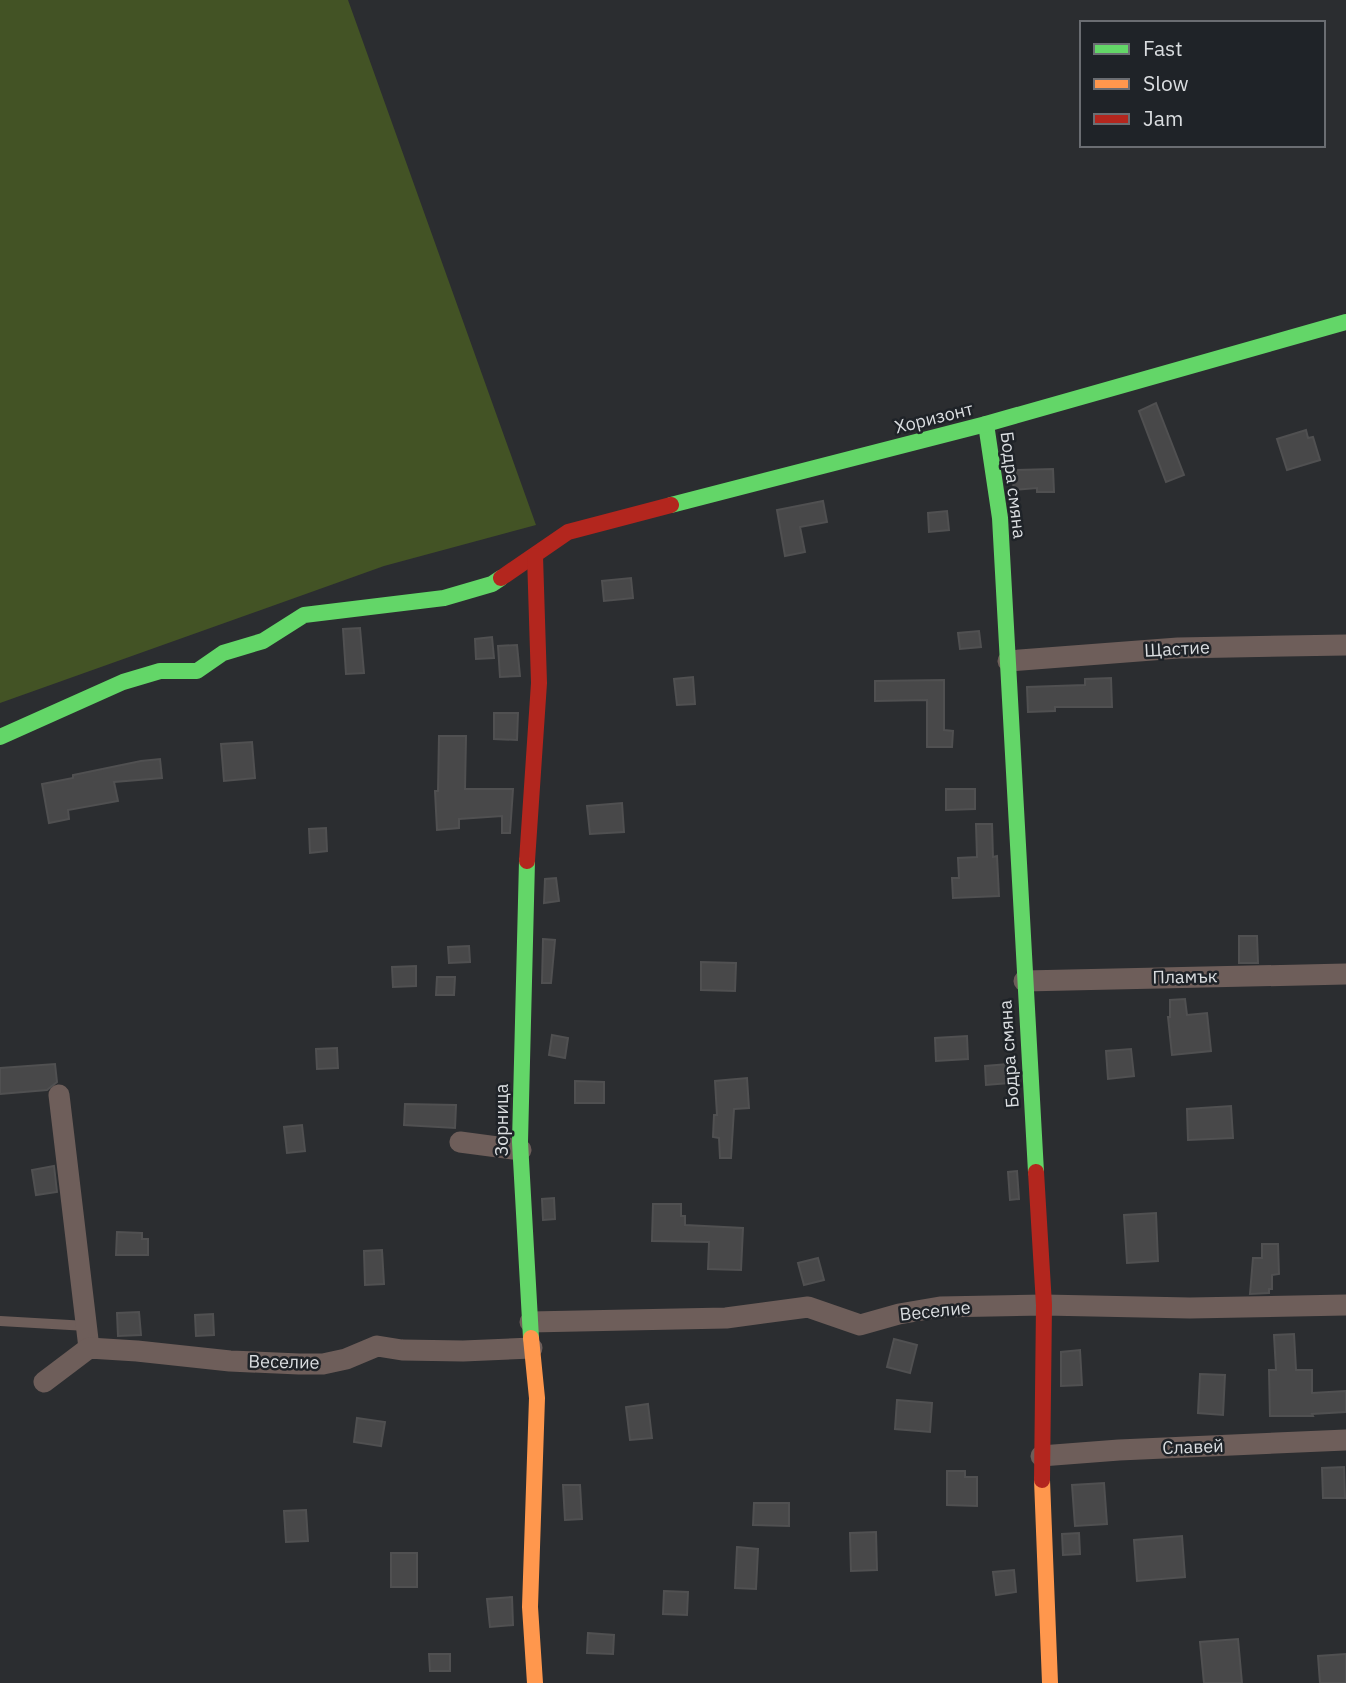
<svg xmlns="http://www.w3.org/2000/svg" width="1346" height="1683" font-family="'IBM Plex Sans',sans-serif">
<rect width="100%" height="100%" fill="#2b2d30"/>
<path fill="#435325" d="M 0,0 L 348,0 L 536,525 L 384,566 L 0,703 Z"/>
<g fill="#484849" stroke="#505051" stroke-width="2">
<path d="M 1156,403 L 1184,475 L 1166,482 L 1139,411 Z"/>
<path d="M 1306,430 L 1308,438 L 1313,437 L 1320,460 L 1287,470 L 1277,439 Z"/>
<path d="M 1053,469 L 1054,492 L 1037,492 L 1037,488 L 1014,490 L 1011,470 Z"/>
<path d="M 823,501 L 827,522 L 800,527 L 805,552 L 785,556 L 777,510 Z"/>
<path d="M 947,511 L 949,530 L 929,532 L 928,513 Z"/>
<path d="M 631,578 L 633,598 L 604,601 L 602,581 Z"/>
<path d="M 360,628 L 364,673 L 346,674 L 343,629 Z"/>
<path d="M 979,631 L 981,647 L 960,649 L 958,633 Z"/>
<path d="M 492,637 L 494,658 L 476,659 L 475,639 Z"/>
<path d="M 517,645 L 520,676 L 500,677 L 498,646 Z"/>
<path d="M 693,677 L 695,704 L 677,705 L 674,679 Z"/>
<path d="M 1111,678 L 1112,707 L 1055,707 L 1055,711 L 1028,712 L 1027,687 L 1085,685 L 1085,679 Z"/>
<path d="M 944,680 L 944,730 L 953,731 L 952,747 L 927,747 L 927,700 L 875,701 L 875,681 Z"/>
<path d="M 494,713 L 518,713 L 517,740 L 494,739 Z"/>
<path d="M 439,736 L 466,736 L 465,789 L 513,789 L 510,833 L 502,833 L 502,816 L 459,819 L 459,828 L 437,830 L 435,791 L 438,791 Z"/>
<path d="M 252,742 L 255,778 L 224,781 L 221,744 Z"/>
<path d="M 160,759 L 162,778 L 114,782 L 118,801 L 68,810 L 69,819 L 49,823 L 42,784 L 73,778 L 73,775 L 141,761 Z"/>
<path d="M 946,789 L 975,789 L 975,809 L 946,810 Z"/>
<path d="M 622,803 L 624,832 L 590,834 L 587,806 Z"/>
<path d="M 976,824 L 992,824 L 993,857 L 997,856 L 999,896 L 953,898 L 952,878 L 959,878 L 958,858 L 977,857 Z"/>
<path d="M 326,828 L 327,851 L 310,853 L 309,829 Z"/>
<path d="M 556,878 L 559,901 L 544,903 L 545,879 Z"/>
<path d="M 1239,936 L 1257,936 L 1258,963 L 1239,963 Z"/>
<path d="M 543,939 L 555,940 L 551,983 L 542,983 Z"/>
<path d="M 469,946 L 470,962 L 449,963 L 448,947 Z"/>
<path d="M 701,962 L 736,963 L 735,991 L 701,990 Z"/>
<path d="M 416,966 L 416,986 L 393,987 L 392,967 Z"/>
<path d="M 437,977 L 455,977 L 454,995 L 436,995 Z"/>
<path d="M 1185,999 L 1187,1015 L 1207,1013 L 1211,1051 L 1172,1055 L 1168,1017 L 1170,1017 L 1170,1000 Z"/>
<path d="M 552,1035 L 568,1038 L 565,1058 L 549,1055 Z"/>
<path d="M 967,1036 L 968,1059 L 936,1061 L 935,1038 Z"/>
<path d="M 337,1048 L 338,1068 L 317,1069 L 316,1049 Z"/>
<path d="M 1131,1049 L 1134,1076 L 1108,1079 L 1106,1051 Z"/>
<path d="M 55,1064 L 57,1082 L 47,1090 L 0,1094 L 0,1068 Z"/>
<path d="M 1008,1064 L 1009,1083 L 986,1085 L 985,1066 Z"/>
<path d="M 747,1078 L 749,1108 L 734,1109 L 731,1158 L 720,1158 L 719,1138 L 713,1137 L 714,1115 L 717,1115 L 715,1081 Z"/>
<path d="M 575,1081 L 604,1082 L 604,1103 L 575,1103 Z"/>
<path d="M 405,1104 L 456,1105 L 455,1128 L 404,1125 Z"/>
<path d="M 1231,1106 L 1233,1138 L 1188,1140 L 1187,1109 Z"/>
<path d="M 302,1125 L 305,1151 L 287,1153 L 284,1127 Z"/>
<path d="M 54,1166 L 57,1192 L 36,1195 L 32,1170 Z"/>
<path d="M 1017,1171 L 1019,1199 L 1010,1200 L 1008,1172 Z"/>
<path d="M 554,1198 L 555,1219 L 543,1220 L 542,1199 Z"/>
<path d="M 653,1204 L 681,1204 L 681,1216 L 685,1216 L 685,1225 L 743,1228 L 741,1270 L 708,1269 L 709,1242 L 652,1241 Z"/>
<path d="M 1156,1213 L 1158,1261 L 1127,1263 L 1124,1215 Z"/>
<path d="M 117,1232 L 142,1233 L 142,1239 L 148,1239 L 148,1255 L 116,1255 Z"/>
<path d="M 1262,1244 L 1278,1244 L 1279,1274 L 1272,1275 L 1272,1289 L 1269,1289 L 1269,1293 L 1250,1294 L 1253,1258 L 1262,1258 Z"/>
<path d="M 382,1250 L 384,1284 L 365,1285 L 364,1251 Z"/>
<path d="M 818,1258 L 824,1280 L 804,1285 L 798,1263 Z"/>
<path d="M 139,1312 L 141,1335 L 118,1336 L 117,1313 Z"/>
<path d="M 213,1314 L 214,1335 L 196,1336 L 195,1315 Z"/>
<path d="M 1294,1334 L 1296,1370 L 1312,1370 L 1312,1393 L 1346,1391 L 1346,1412 L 1312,1414 L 1313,1416 L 1270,1416 L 1269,1370 L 1276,1370 L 1274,1335 Z"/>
<path d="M 894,1339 L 917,1345 L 910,1373 L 887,1367 Z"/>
<path d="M 1080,1350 L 1082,1385 L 1061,1386 L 1061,1352 Z"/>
<path d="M 1200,1374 L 1225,1375 L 1223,1415 L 1198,1413 Z"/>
<path d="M 897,1400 L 932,1403 L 930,1432 L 895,1429 Z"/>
<path d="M 648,1404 L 652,1438 L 630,1440 L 626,1407 Z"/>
<path d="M 357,1418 L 385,1422 L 381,1446 L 354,1442 Z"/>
<path d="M 1344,1467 L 1345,1498 L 1323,1498 L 1322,1468 Z"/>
<path d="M 947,1471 L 965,1471 L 965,1477 L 977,1477 L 977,1506 L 947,1505 Z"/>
<path d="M 1104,1483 L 1107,1524 L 1075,1526 L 1072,1485 Z"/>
<path d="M 563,1485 L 580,1485 L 582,1519 L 565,1520 Z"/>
<path d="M 754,1503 L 789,1503 L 789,1526 L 753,1525 Z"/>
<path d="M 306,1510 L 308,1541 L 286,1542 L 284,1511 Z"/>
<path d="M 876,1532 L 877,1570 L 851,1571 L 850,1533 Z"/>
<path d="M 1079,1533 L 1080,1554 L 1063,1555 L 1062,1534 Z"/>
<path d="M 1182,1536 L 1185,1577 L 1137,1581 L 1134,1540 Z"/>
<path d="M 737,1547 L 758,1549 L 756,1589 L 735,1588 Z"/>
<rect x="391" y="1553" width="26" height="34"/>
<path d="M 1014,1570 L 1016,1592 L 996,1595 L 993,1572 Z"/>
<path d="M 664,1591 L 688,1592 L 687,1615 L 663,1614 Z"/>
<path d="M 512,1597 L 513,1625 L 490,1627 L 487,1599 Z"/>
<path d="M 588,1633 L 614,1635 L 613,1654 L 587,1653 Z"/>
<path d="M 1238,1639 L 1242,1683 L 1204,1683 L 1200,1642 Z"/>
<path d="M 429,1654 L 450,1654 L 450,1671 L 430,1671 Z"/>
<path d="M 1346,1654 L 1346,1683 L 1320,1683 L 1318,1656 Z"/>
</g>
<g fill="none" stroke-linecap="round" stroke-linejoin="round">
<path stroke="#6e5e5a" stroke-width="10" d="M 0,1321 L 87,1326"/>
<g stroke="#6e5e5a" stroke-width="21">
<path d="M 1008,661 L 1178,648 L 1346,645"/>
<path d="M 1024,981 L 1346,974"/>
<path d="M 59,1095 L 89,1348"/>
<path d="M 460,1142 L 521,1150"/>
<path d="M 530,1322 L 726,1318 L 808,1307 L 860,1325 L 899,1314 L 940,1307 L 1044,1305 L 1190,1308 L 1346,1305"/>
<path d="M 44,1382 L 89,1348 L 137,1351 L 230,1361 L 299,1364 L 323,1364 L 346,1359 L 377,1346 L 402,1350 L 463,1351 L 532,1348"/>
<path d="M 1041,1456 L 1119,1450 L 1346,1440"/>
</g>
<g stroke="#63d668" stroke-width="16">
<path d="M 986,424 L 1000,518 L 1036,1172"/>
<path d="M 671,505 L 986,424 L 1346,322"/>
<path d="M 0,737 L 123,682 L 160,671 L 197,671 L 223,653 L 263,641 L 304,615 L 444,598 L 492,584 L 501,578"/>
<path d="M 527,861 L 520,1142 L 531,1338"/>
</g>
<g stroke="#ff974d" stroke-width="16">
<path d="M 531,1338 L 537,1398 L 530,1607 L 535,1683"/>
<path d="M 1042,1480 L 1050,1683"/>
</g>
<g stroke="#b3261e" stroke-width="16">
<path d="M 501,578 L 568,532 L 671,505"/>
<path d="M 527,861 L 539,683 L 535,556"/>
<path d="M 1036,1172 L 1044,1305 L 1042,1480"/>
</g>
</g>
<g text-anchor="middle" stroke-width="5" stroke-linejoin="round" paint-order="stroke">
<g font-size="18" fill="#dadde0" stroke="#1f2328">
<text transform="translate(934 418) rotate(-14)" y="6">Хоризонт</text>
<text transform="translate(1013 485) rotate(83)" y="6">Бодра смяна</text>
<text transform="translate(1177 649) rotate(-3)" y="6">Щастие</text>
<text transform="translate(1185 977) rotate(-1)" y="6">Пламък</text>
<text transform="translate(1009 1054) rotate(-94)" y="6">Бодра смяна</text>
<text transform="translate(502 1120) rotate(-90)" y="6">Зорница</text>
<text transform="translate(935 1311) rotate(-6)" y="6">Веселие</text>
<text transform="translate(284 1362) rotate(1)" y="6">Веселие</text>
<text transform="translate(1193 1447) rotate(-2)" y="6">Славей</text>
</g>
</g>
<rect x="1080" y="21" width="245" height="126" fill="#1f2328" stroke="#6a6d72" stroke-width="2"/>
<rect x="1094" y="44" width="35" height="10" fill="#63d668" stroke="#6a6d72" stroke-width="2"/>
<text x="1143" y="56" font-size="21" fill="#dadde0">Fast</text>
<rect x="1094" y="79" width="35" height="10" fill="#ff974d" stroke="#6a6d72" stroke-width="2"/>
<text x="1143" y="91" font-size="21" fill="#dadde0">Slow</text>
<rect x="1094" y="114" width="35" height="10" fill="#b3261e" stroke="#6a6d72" stroke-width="2"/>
<text x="1143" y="126" font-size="21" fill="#dadde0">Jam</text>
</svg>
